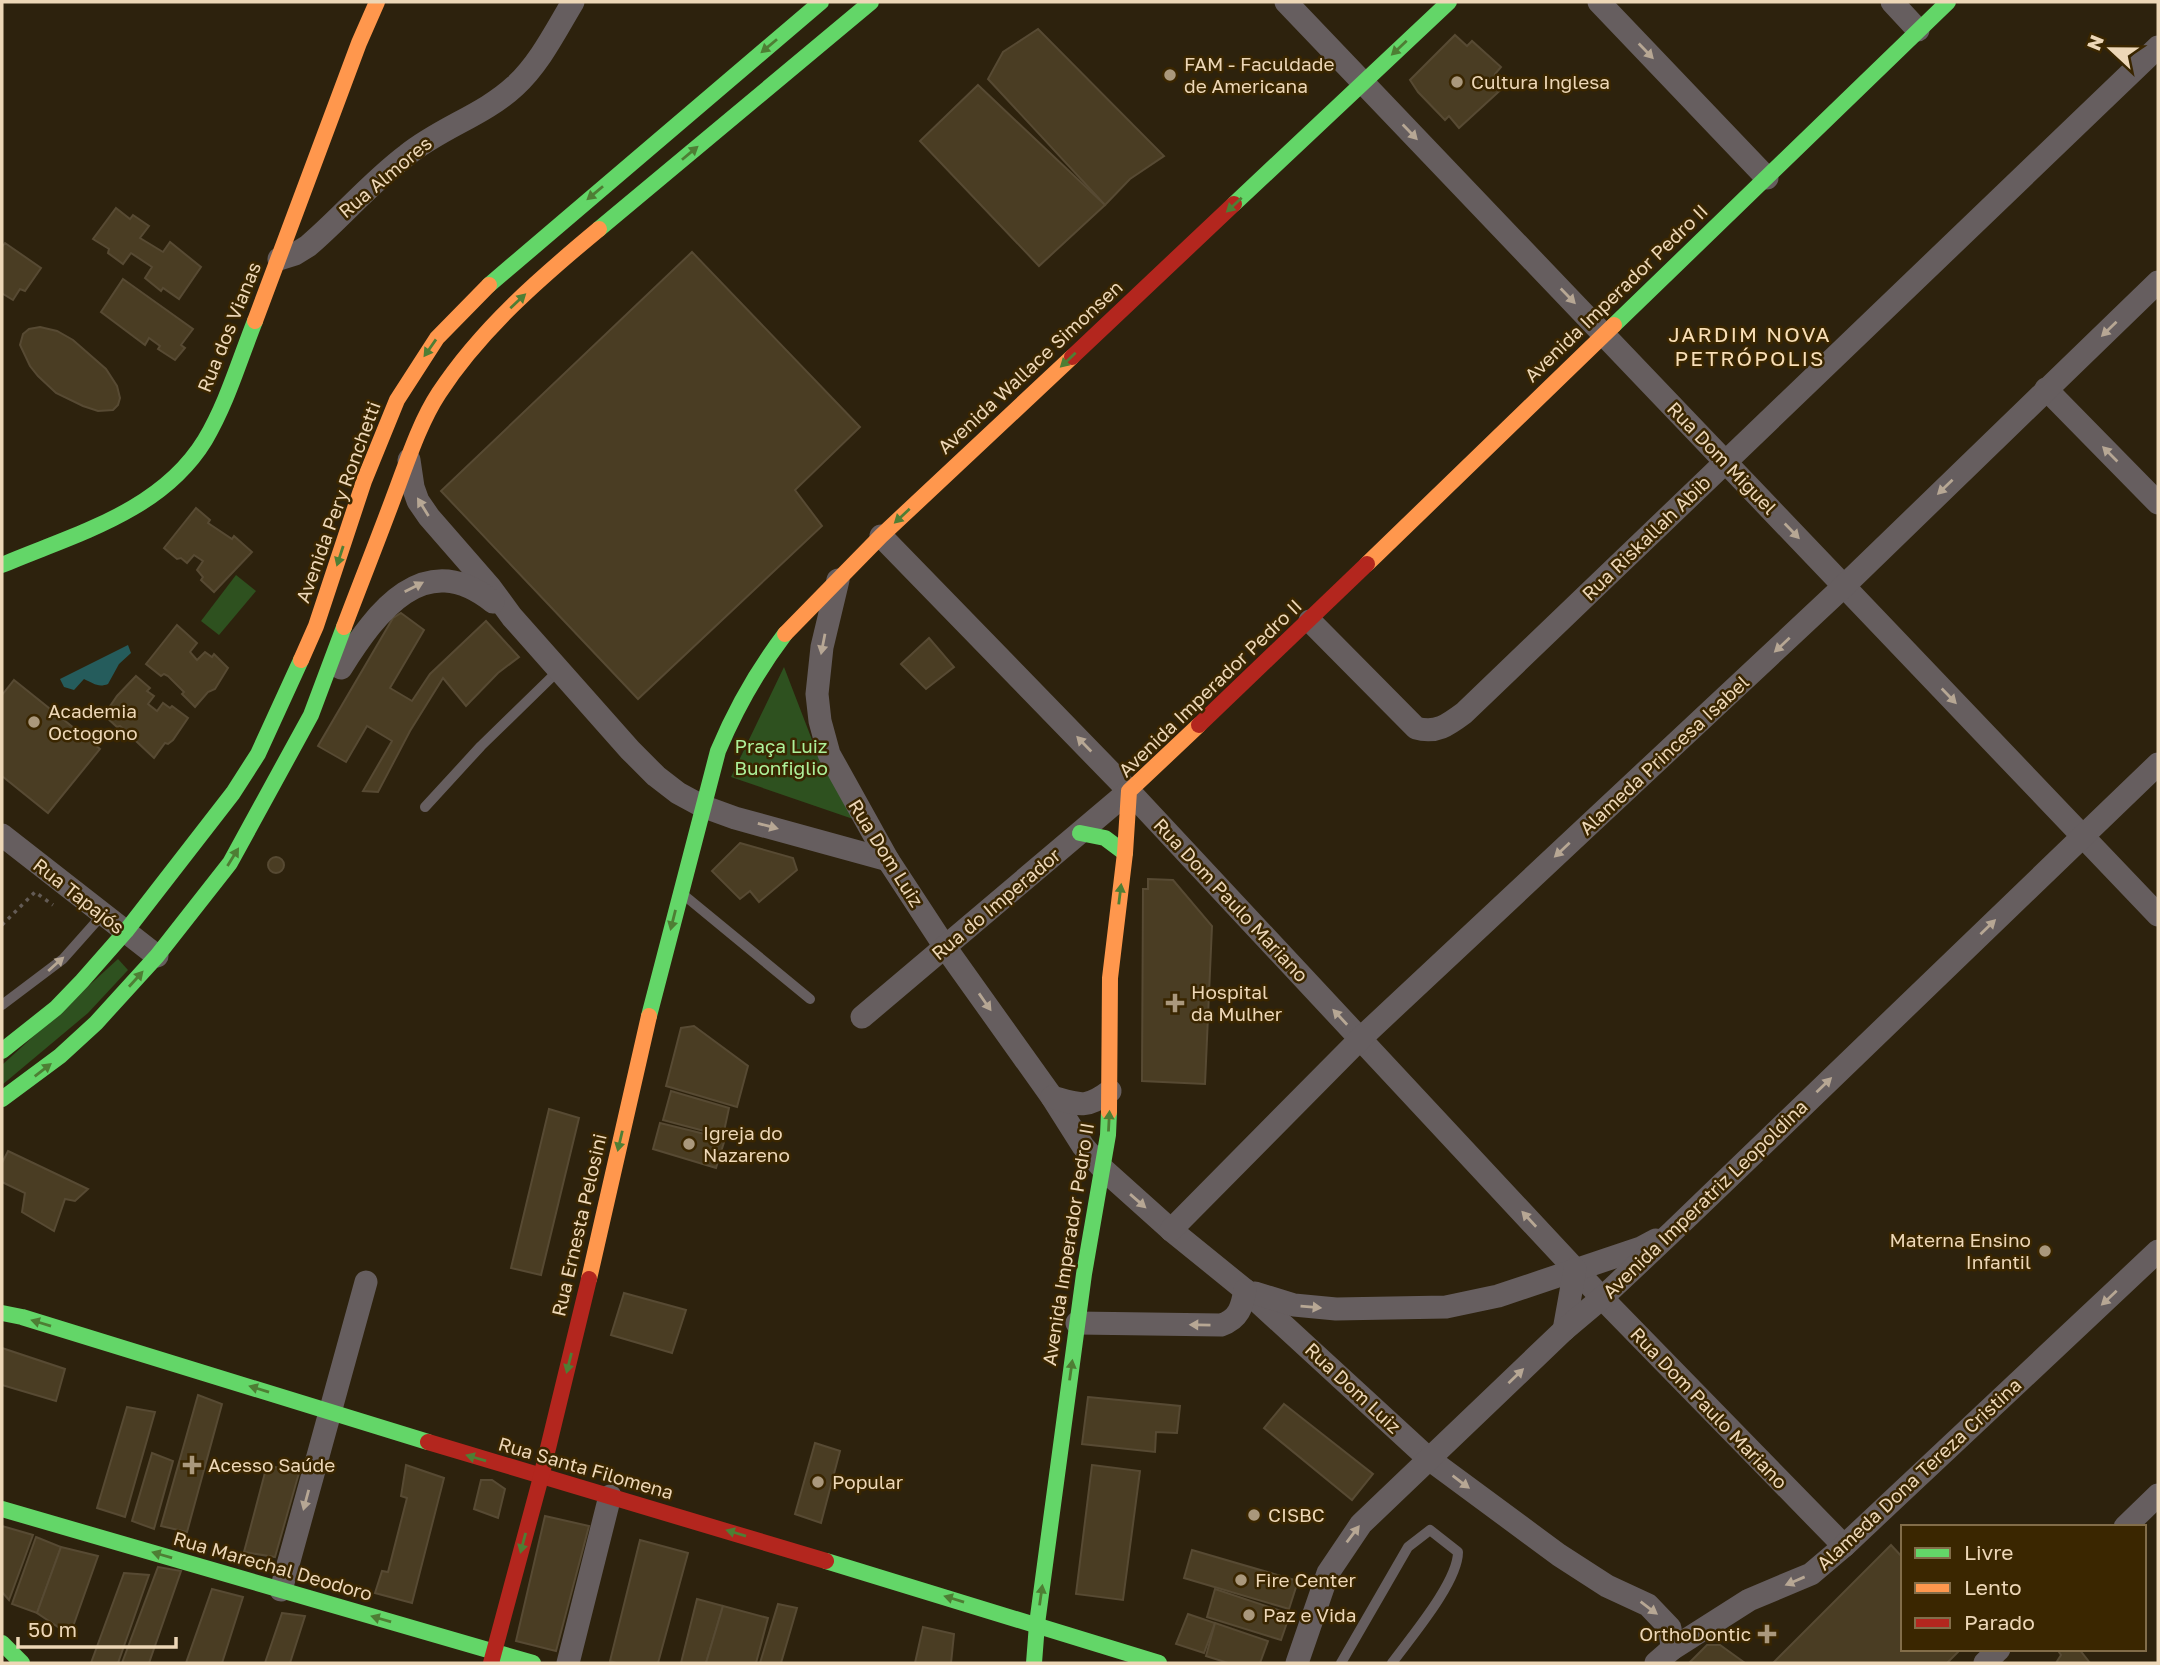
<svg xmlns="http://www.w3.org/2000/svg" width="2160" height="1665" font-family="'Golos Text',sans-serif">
<rect width="100%" height="100%" fill="#2d220d"/>
<g fill="#2e511f">
<path d="M 236,575 L 256,591 L 219,635 L 201,621 Z"/>
<path d="M 784,667 L 814,745 L 856,820 L 731,777 Z"/>
<path d="M 118,959 L 128,970 L 88,1013 L 2,1085 L 2,1065 Z"/>
</g>
<path fill="#255c5c" d="M 128,645 L 131,653 L 119,664 L 108,684 C 98,688 93,683 84,679 L 74,690 L 64,687 L 60,679 Z"/>
<g fill="#4a3d23" stroke="#574a33" stroke-width="2">
<path d="M 1038,29 L 1164,156 L 1130,179 L 1105,205 L 988,79 L 1003,52 Z"/>
<path d="M 1455,35 L 1467,46 L 1472,41 L 1501,67 L 1495,74 L 1506,85 L 1459,128 L 1449,116 L 1445,120 L 1418,92 L 1410,80 Z"/>
<path d="M 978,85 L 1105,205 L 1039,266 L 920,141 Z"/>
<path d="M 116,208 L 130,219 L 133,215 L 149,226 L 140,238 L 163,252 L 170,242 L 201,267 L 179,299 L 163,288 L 161,291 L 145,278 L 152,267 L 131,253 L 123,264 L 108,253 L 109,249 L 93,239 Z"/>
<path d="M 5,243 L 41,268 L 25,291 L 20,289 L 13,300 L 3,294 L 2,295 L 2,247 Z"/>
<path d="M 692,252 L 860,427 L 795,490 L 822,526 L 638,699 L 441,491 Z"/>
<path d="M 123,279 L 193,329 L 181,345 L 185,348 L 175,360 L 158,349 L 160,346 L 149,338 L 145,345 L 101,312 Z"/>
<path d="M 40,327 L 57,331 L 73,340 L 106,369 L 117,386 L 120,398 L 118,405 L 113,410 L 98,411 L 83,406 L 56,393 L 38,376 L 30,366 L 20,345 L 23,334 L 29,329 Z"/>
<path d="M 196,508 L 210,520 L 208,523 L 232,539 L 234,536 L 252,552 L 214,592 L 201,580 L 203,577 L 197,570 L 203,561 L 194,555 L 187,563 L 181,558 L 177,559 L 164,548 Z"/>
<path d="M 401,613 L 424,630 L 390,688 L 412,701 L 430,674 L 486,621 L 519,657 L 498,673 L 466,706 L 443,678 L 410,731 L 378,792 L 363,791 L 392,741 L 367,726 L 346,762 L 318,746 L 393,618 Z"/>
<path d="M 177,625 L 197,643 L 190,652 L 197,660 L 205,652 L 212,657 L 214,654 L 228,668 L 215,689 L 208,692 L 195,707 L 182,694 L 184,692 L 168,676 L 164,674 L 161,676 L 146,664 Z"/>
<path d="M 929,638 L 954,667 L 926,689 L 901,664 Z"/>
<path d="M 136,676 L 150,688 L 147,691 L 154,696 L 148,704 L 157,711 L 163,703 L 170,708 L 172,706 L 188,718 L 173,740 L 168,744 L 165,743 L 154,758 L 120,726 L 117,727 L 104,715 L 117,696 Z"/>
<path d="M 14,680 L 100,749 L 48,813 L 2,776 L 2,695 Z"/>
<path d="M 740,843 L 793,858 L 797,870 L 759,902 L 750,891 L 740,899 L 712,871 Z"/>
<circle cx="276" cy="865" r="8"/>
<path d="M 1148,879 L 1173,880 L 1212,926 L 1205,1084 L 1142,1081 L 1143,889 L 1148,889 Z"/>
<path d="M 694,1026 L 748,1066 L 737,1107 L 666,1086 L 681,1028 Z"/>
<path d="M 671,1091 L 729,1108 L 723,1136 L 663,1120 Z"/>
<path d="M 549,1109 L 579,1118 L 541,1275 L 511,1268 Z"/>
<path d="M 660,1123 L 725,1139 L 716,1168 L 653,1149 Z"/>
<path d="M 8,1151 L 88,1189 L 75,1201 L 65,1199 L 54,1231 L 22,1212 L 25,1193 L 2,1182 L 2,1163 Z"/>
<path d="M 624,1293 L 686,1310 L 672,1353 L 611,1335 Z"/>
<path d="M 2,1348 L 65,1369 L 56,1401 L 2,1385 Z"/>
<path d="M 198,1395 L 222,1404 L 187,1532 L 161,1526 Z"/>
<path d="M 1088,1397 L 1180,1406 L 1177,1433 L 1156,1432 L 1155,1452 L 1082,1444 Z"/>
<path d="M 1284,1404 L 1373,1474 L 1352,1500 L 1264,1428 Z"/>
<path d="M 127,1407 L 155,1412 L 125,1517 L 97,1508 Z"/>
<path d="M 815,1443 L 840,1451 L 821,1523 L 795,1514 Z"/>
<path d="M 152,1453 L 173,1461 L 154,1529 L 132,1521 Z"/>
<path d="M 267,1465 L 299,1473 L 275,1557 L 244,1552 Z"/>
<path d="M 406,1465 L 444,1478 L 412,1603 L 375,1593 L 382,1571 L 388,1572 L 407,1498 L 401,1496 Z"/>
<path d="M 1092,1465 L 1140,1471 L 1123,1600 L 1076,1594 Z"/>
<path d="M 481,1480 L 492,1480 L 505,1489 L 498,1518 L 474,1509 Z"/>
<path d="M 545,1516 L 589,1526 L 556,1651 L 516,1641 Z"/>
<path d="M 2,1526 L 33,1535 L 9,1600 L 2,1592 Z"/>
<path d="M 36,1537 L 61,1547 L 37,1613 L 12,1604 Z"/>
<path d="M 640,1540 L 688,1553 L 658,1663 L 616,1663 L 610,1661 Z"/>
<path d="M 1891,1545 L 1903,1558 L 1903,1649 L 1961,1649 L 1947,1663 L 1773,1663 Z"/>
<path d="M 61,1547 L 98,1556 L 70,1635 L 37,1613 Z"/>
<path d="M 1192,1550 L 1298,1581 L 1289,1609 L 1184,1578 Z"/>
<path d="M 158,1567 L 181,1571 L 149,1663 L 122,1663 Z"/>
<path d="M 124,1573 L 149,1575 L 118,1663 L 91,1663 Z"/>
<path d="M 212,1589 L 243,1597 L 222,1663 L 186,1663 Z"/>
<path d="M 1215,1589 L 1290,1614 L 1281,1640 L 1207,1617 Z"/>
<path d="M 697,1599 L 723,1606 L 706,1663 L 681,1663 Z"/>
<path d="M 778,1604 L 797,1608 L 781,1663 L 760,1663 Z"/>
<path d="M 723,1606 L 768,1618 L 756,1663 L 706,1663 Z"/>
<path d="M 282,1613 L 305,1616 L 290,1663 L 265,1663 Z"/>
<path d="M 1188,1614 L 1215,1623 L 1204,1653 L 1176,1644 Z"/>
<path d="M 1215,1623 L 1268,1641 L 1260,1663 L 1228,1663 L 1206,1656 Z"/>
<path d="M 923,1627 L 954,1634 L 951,1663 L 915,1663 Z"/>
<path d="M 1707,1645 L 1720,1645 L 1745,1663 L 1689,1663 Z"/>
<path d="M 2057,1649 L 2079,1649 L 2090,1663 L 2056,1663 L 2061,1655 Z"/>
</g>
<g fill="none" stroke-linecap="round" stroke-linejoin="round">
<path stroke="#635b55" stroke-width="3.5" stroke-dasharray="3.5 5" stroke-linecap="butt" d="M 2,925 L 35,892 L 53,905"/>
<g stroke="#665e5f" stroke-width="10">
<path d="M 425,807 L 481,746 L 559,670"/>
<path d="M 685,896 L 810,999"/>
<path d="M 2,1005 L 63,959 L 103,914"/>
<path d="M 1341,1663 L 1408,1547 L 1430,1530 L 1458,1552 C 1458,1582 1411,1637 1392,1663"/>
</g>
<g stroke="#665e5f" stroke-width="23">
<path d="M 1286,2 L 2158,915"/>
<path d="M 1599,2 L 1767,178"/>
<path d="M 1892,2 L 1918,30"/>
<path d="M 279,259 L 295,254 L 308,246 C 342,217 371,182 407,155 C 440,128 484,115 515,86 C 540,63 556,30 573,2"/>
<path d="M 2046,389 L 2158,503"/>
<path d="M 409,460 L 413,487 L 418,501 L 429,517 L 490,587 L 512,617 L 630,750 L 656,776 L 678,793 L 702,806 L 735,818 L 888,860"/>
<path d="M 881,536 L 1129,791 L 1602,1298 L 1844,1546"/>
<path d="M 838,580 L 822,647 L 817,694 L 820,721 L 829,754 L 888,860 L 945,947 L 1052,1097 L 1083,1146 L 1103,1169 L 1171,1230 L 1245,1290 L 1429,1459 L 1559,1555 L 1607,1586 L 1648,1605 L 1670,1628 L 1672,1649"/>
<path d="M 1310,621 L 1416,728 C 1436,734 1448,725 1464,713 L 2158,47"/>
<path d="M 341,668 C 377,611 424,547 493,602"/>
<path d="M 2,835 L 157,956"/>
<path d="M 862,1017 L 1129,791"/>
<path d="M 1052,1097 C 1080,1105 1086,1109 1110,1091"/>
<path d="M 1171,1230 L 1360,1039 L 1844,586 L 2158,282"/>
<path d="M 1255,1293 L 1294,1305 L 1336,1309 L 1446,1307 L 1498,1296 L 1641,1248 L 1656,1240"/>
<path d="M 1077,1323 L 1221,1325 C 1239,1319 1242,1307 1245,1290"/>
<path d="M 1564,1330 L 1575,1269"/>
<path d="M 2125,1527 L 2158,1495"/>
<path d="M 281,1590 L 366,1282"/>
<path d="M 568,1663 L 610,1496"/>
<path d="M 1297,1663 L 1328,1573 L 1361,1524 L 1564,1330 L 1602,1298 L 1672,1232 L 2158,764"/>
<path d="M 1656,1663 L 1672,1649 L 1749,1600 L 1811,1574 L 1844,1546 L 2158,1251"/>
<path d="M 1985,1663 L 1999,1649"/>
</g>
<g stroke="#63d668" stroke-width="16">
<path d="M 1234,204 L 1449,2"/>
<path d="M 599,229 L 871,2"/>
<path d="M 489,285 L 821,2"/>
<path d="M 1614,325 L 1948,2"/>
<path d="M 2,565 C 75,534 161,512 205,440 C 227,403 239,361 255,321"/>
<path d="M 1080,833 L 1105,838 L 1125,853"/>
<path d="M 649,1016 L 718,751 C 736,708 757,671 785,634"/>
<path d="M 2,1051 L 56,1008 L 82,981 L 126,931 L 233,793 L 258,754 L 301,660"/>
<path d="M 2,1099 L 60,1056 L 96,1023 L 157,956 L 230,863 L 311,715 L 344,627"/>
<path d="M 2,1313 L 22,1317 L 428,1442"/>
<path d="M 2,1509 L 533,1663"/>
<path d="M 826,1561 L 1159,1663"/>
<path d="M 2,1643 L 22,1663"/>
<path d="M 1034,1663 L 1037,1624 L 1084,1274 L 1108,1135 L 1109,1112"/>
</g>
<g stroke="#ff974d" stroke-width="16">
<path d="M 255,321 L 359,43 L 377,2"/>
<path d="M 1367,564 L 1614,325"/>
<path d="M 344,627 C 361,582 379,537 396,491 C 408,459 420,422 439,393 C 481,329 540,278 599,229"/>
<path d="M 785,634 L 881,536 L 1072,357"/>
<path d="M 301,660 L 316,626 L 364,481 L 397,400 L 437,338 L 489,285"/>
<path d="M 1109,1112 L 1110,978 L 1125,853 L 1129,791 L 1199,725"/>
<path d="M 589,1279 L 649,1016"/>
</g>
<g stroke="#b3261e" stroke-width="16">
<path d="M 1072,357 L 1234,204"/>
<path d="M 1199,725 L 1367,564"/>
<path d="M 428,1442 L 826,1561"/>
<path d="M 491,1663 L 541,1477 L 589,1279"/>
</g>
</g>
<defs><path id="oneway-solid" d="M-6-.8H1V-3.2L6.5 0L1 3.2V.8H-6Z" transform="scale(1.75)"/></defs>
<g fill="#4e7e34">
<use href="#oneway-solid" transform="translate(769 46) rotate(140)"/>
<use href="#oneway-solid" transform="translate(1399 48) rotate(137)"/>
<use href="#oneway-solid" transform="translate(690 153) rotate(-40)"/>
<use href="#oneway-solid" transform="translate(595 193) rotate(140)"/>
<use href="#oneway-solid" transform="translate(1234 205) rotate(137)"/>
<use href="#oneway-solid" transform="translate(518 301) rotate(-43)"/>
<use href="#oneway-solid" transform="translate(430 348) rotate(125)"/>
<use href="#oneway-solid" transform="translate(1068 360) rotate(137)"/>
<use href="#oneway-solid" transform="translate(902 516) rotate(137)"/>
<use href="#oneway-solid" transform="translate(340 556) rotate(108)"/>
<use href="#oneway-solid" transform="translate(233 857) rotate(-58)"/>
<use href="#oneway-solid" transform="translate(1120 894) rotate(-83)"/>
<use href="#oneway-solid" transform="translate(673 920) rotate(104)"/>
<use href="#oneway-solid" transform="translate(136 979) rotate(-48)"/>
<use href="#oneway-solid" transform="translate(43 1070) rotate(-38)"/>
<use href="#oneway-solid" transform="translate(1109 1121) rotate(-87)"/>
<use href="#oneway-solid" transform="translate(620 1141) rotate(103)"/>
<use href="#oneway-solid" transform="translate(41 1323) rotate(-163)"/>
<use href="#oneway-solid" transform="translate(569 1363) rotate(104)"/>
<use href="#oneway-solid" transform="translate(1071 1370) rotate(-82)"/>
<use href="#oneway-solid" transform="translate(259 1389) rotate(-163)"/>
<use href="#oneway-solid" transform="translate(476 1458) rotate(-164)"/>
<use href="#oneway-solid" transform="translate(736 1533) rotate(-163)"/>
<use href="#oneway-solid" transform="translate(523 1543) rotate(105)"/>
<use href="#oneway-solid" transform="translate(162 1555) rotate(-164)"/>
<use href="#oneway-solid" transform="translate(1041 1595) rotate(-82)"/>
<use href="#oneway-solid" transform="translate(954 1599) rotate(-163)"/>
<use href="#oneway-solid" transform="translate(381 1619) rotate(-164)"/>
</g>
<g fill="#b7a794">
<use href="#oneway-solid" transform="translate(1646 51) rotate(46)"/>
<use href="#oneway-solid" transform="translate(1410 132) rotate(46)"/>
<use href="#oneway-solid" transform="translate(1568 296) rotate(46)"/>
<use href="#oneway-solid" transform="translate(2109 329) rotate(136)"/>
<use href="#oneway-solid" transform="translate(2110 454) rotate(-135)"/>
<use href="#oneway-solid" transform="translate(1945 487) rotate(136)"/>
<use href="#oneway-solid" transform="translate(423 507) rotate(-122)"/>
<use href="#oneway-solid" transform="translate(1792 531) rotate(46)"/>
<use href="#oneway-solid" transform="translate(414 587) rotate(-27)"/>
<use href="#oneway-solid" transform="translate(823 644) rotate(101)"/>
<use href="#oneway-solid" transform="translate(1782 645) rotate(137)"/>
<use href="#oneway-solid" transform="translate(1949 696) rotate(46)"/>
<use href="#oneway-solid" transform="translate(1084 744) rotate(-134)"/>
<use href="#oneway-solid" transform="translate(768 826) rotate(15)"/>
<use href="#oneway-solid" transform="translate(1562 850) rotate(137)"/>
<use href="#oneway-solid" transform="translate(1988 927) rotate(-44)"/>
<use href="#oneway-solid" transform="translate(56 964) rotate(-42)"/>
<use href="#oneway-solid" transform="translate(985 1002) rotate(55)"/>
<use href="#oneway-solid" transform="translate(1340 1017) rotate(-133)"/>
<use href="#oneway-solid" transform="translate(1824 1085) rotate(-44)"/>
<use href="#oneway-solid" transform="translate(1138 1201) rotate(41)"/>
<use href="#oneway-solid" transform="translate(1529 1219) rotate(-133)"/>
<use href="#oneway-solid" transform="translate(2109 1298) rotate(137)"/>
<use href="#oneway-solid" transform="translate(1311 1307) rotate(5)"/>
<use href="#oneway-solid" transform="translate(1200 1325) rotate(-179)"/>
<use href="#oneway-solid" transform="translate(1516 1376) rotate(-44)"/>
<use href="#oneway-solid" transform="translate(1461 1482) rotate(37)"/>
<use href="#oneway-solid" transform="translate(306 1500) rotate(105)"/>
<use href="#oneway-solid" transform="translate(1353 1534) rotate(-53)"/>
<use href="#oneway-solid" transform="translate(1795 1581) rotate(157)"/>
<use href="#oneway-solid" transform="translate(1649 1608) rotate(37)"/>
</g>
<g fill="#aa987c" stroke="#3a2600" stroke-width="2.5">
<circle cx="1170" cy="75" r="7"/>
<circle cx="1457" cy="82" r="7"/>
<circle cx="34" cy="722" r="7"/>
<path d="M1171.5 992.5h7v7h7v7h-7v7h-7v-7h-7v-7h7z"/>
<circle cx="689" cy="1144" r="7"/>
<circle cx="2045" cy="1251" r="7"/>
<path d="M188.5 1454.5h7v7h7v7h-7v7h-7v-7h-7v-7h7z"/>
<circle cx="818" cy="1482" r="7"/>
<circle cx="1254" cy="1515" r="7"/>
<circle cx="1241" cy="1580" r="7"/>
<circle cx="1249" cy="1615" r="7"/>
<path d="M1763.5 1623.5h7v7h7v7h-7v7h-7v-7h-7v-7h7z"/>
</g>
<g text-anchor="middle" stroke-width="5" stroke-linejoin="round" paint-order="stroke">
<g font-size="19" fill="#edd7b7" stroke="#3a2600" text-anchor="start">
<text x="1184" y="71">FAM - Faculdade<tspan x="1184" dy="22">de Americana</tspan></text>
<text x="1471" y="89">Cultura Inglesa</text>
<text x="48" y="718">Academia<tspan x="48" dy="22">Octogono</tspan></text>
<text x="1191" y="999">Hospital<tspan x="1191" dy="22">da Mulher</tspan></text>
<text x="703" y="1140">Igreja do<tspan x="703" dy="22">Nazareno</tspan></text>
<text x="2031" y="1247" text-anchor="end">Materna Ensino<tspan x="2031" dy="22">Infantil</tspan></text>
<text x="208" y="1472">Acesso Saúde</text>
<text x="832" y="1489">Popular</text>
<text x="1268" y="1522">CISBC</text>
<text x="1255" y="1587">Fire Center</text>
<text x="1263" y="1622">Paz e Vida</text>
<text x="1751" y="1641" text-anchor="end">OrthoDontic</text>
</g>
<g font-size="19" fill="#edd7b7" stroke="#3a2600">
<text transform="translate(385 177) rotate(-40)" y="7">Rua Almores</text>
<text transform="translate(1616 293) rotate(-44)" y="7">Avenida Imperador Pedro II</text>
<text transform="translate(229 327) rotate(-68)" y="7">Rua dos Vianas</text>
<text transform="translate(1030 367) rotate(-43)" y="7">Avenida Wallace Simonsen</text>
<text transform="translate(1722 458) rotate(46)" y="7">Rua Dom Miguel</text>
<text transform="translate(338 502) rotate(-70)" y="7">Avenida Pery Ronchetti</text>
<text transform="translate(1646 538) rotate(-44)" y="7">Rua Riskallah Abib</text>
<text transform="translate(1210 688) rotate(-44)" y="7">Avenida Imperador Pedro II</text>
<text transform="translate(1664 755) rotate(-43)" y="7">Alameda Princesa Isabel</text>
<text transform="translate(886 853) rotate(58)" y="7">Rua Dom Luiz</text>
<text transform="translate(79 896) rotate(38)" y="7">Rua Tapajós</text>
<text transform="translate(1231 900) rotate(47)" y="7">Rua Dom Paulo Mariano</text>
<text transform="translate(996 904) rotate(-40)" y="7">Rua do Imperador</text>
<text transform="translate(1705 1199) rotate(-44)" y="7">Avenida Imperatriz Leopoldina</text>
<text transform="translate(579 1225) rotate(-77)" y="7">Rua Ernesta Pelosini</text>
<text transform="translate(1068 1244) rotate(-81)" y="7">Avenida Imperador Pedro II</text>
<text transform="translate(1353 1388) rotate(43)" y="7">Rua Dom Luiz</text>
<text transform="translate(1709 1408) rotate(46)" y="7">Rua Dom Paulo Mariano</text>
<text transform="translate(586 1468) rotate(16)" y="7">Rua Santa Filomena</text>
<text transform="translate(1919 1474) rotate(-43)" y="7">Alameda Dona Tereza Cristina</text>
<text transform="translate(273 1566) rotate(16)" y="7">Rua Marechal Deodoro</text>
</g>
<g font-size="19" fill="#adf19a" stroke="#3a2600">
<text x="781" y="753">Praça Luiz<tspan x="781" dy="22">Buonfiglio</tspan></text>
</g>
<g font-size="21" letter-spacing="2" fill="#f9dfb7" stroke="#3a2600">
<text x="1750" y="342">JARDIM NOVA<tspan x="1750" dy="24">PETRÓPOLIS</tspan></text>
</g>
</g>
<rect width="2160" height="1665" fill="none" stroke="#edd7b7" stroke-width="7"/>
<rect x="1901" y="1525" width="245" height="126" fill="#3a2600" stroke="#826d49" stroke-width="2"/>
<rect x="1915" y="1548" width="35" height="10" fill="#63d668" stroke="#826d49" stroke-width="2"/>
<text x="1964" y="1560" font-size="21" fill="#edd7b7">Livre</text>
<rect x="1915" y="1583" width="35" height="10" fill="#ff974d" stroke="#826d49" stroke-width="2"/>
<text x="1964" y="1595" font-size="21" fill="#edd7b7">Lento</text>
<rect x="1915" y="1618" width="35" height="10" fill="#b3261e" stroke="#826d49" stroke-width="2"/>
<text x="1964" y="1630" font-size="21" fill="#edd7b7">Parado</text>
<g transform="translate(2111 49) rotate(292)" stroke="#3a2600" stroke-width="5" paint-order="stroke">
<path d="M0-5L12 26L0 18L-12 26Z" fill="#edd7b7"/>
<text y="-10" font-size="19" font-weight="bold" text-anchor="middle" fill="#edd7b7">N</text>
</g>
<path d="M18 1637v10h158v-10" fill="none" stroke="#edd7b7" stroke-width="3.5"/>
<text x="28" y="1637" font-size="21" fill="#edd7b7" stroke="#3a2600" stroke-width="5" paint-order="stroke">50 m</text>
</svg>
